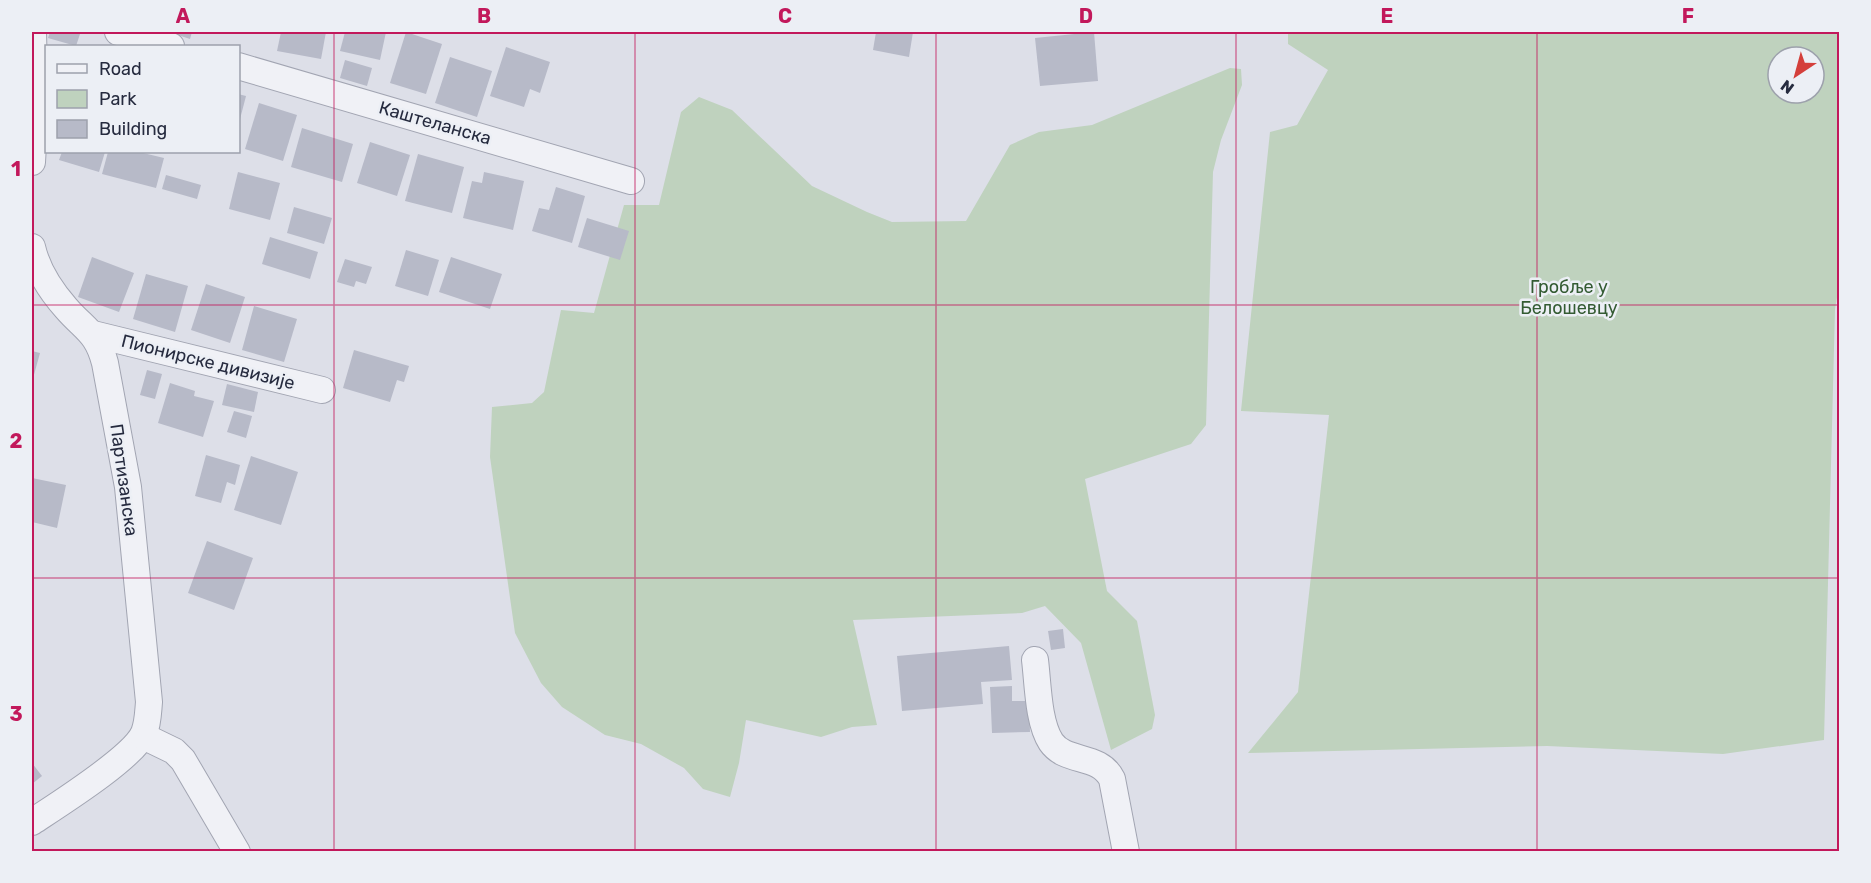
<svg xmlns="http://www.w3.org/2000/svg" width="1871" height="883" font-family="Rubik,sans-serif">
<rect width="100%" height="100%" fill="#dddfe8"/>
<g fill="#bfd2be" fill-rule="evenodd">
<path d="M 1288,32 L 1839,32 L 1840,280 L 1835,309 L 1824,740 L 1723,754 L 1547,746 L 1248,753 L 1298,692 L 1329,415 L 1241,411 L 1270,132 L 1297,125 L 1328,70 L 1288,44 ZM 1778,57 L 1814,57 L 1814,93 L 1778,93 Z"/>
<path d="M 1230,68 L 1241,69 L 1242,85 L 1221,140 L 1213,172 L 1206,425 L 1191,444 L 1085,479 L 1107,591 L 1137,621 L 1155,715 L 1152,729 L 1111,750 L 1081,643 L 1045,606 L 1022,613 L 853,620 L 877,725 L 852,727 L 821,737 L 746,720 L 739,763 L 730,797 L 703,789 L 684,768 L 641,744 L 605,735 L 562,707 L 541,683 L 515,633 L 490,457 L 492,407 L 532,403 L 544,392 L 561,310 L 594,313 L 624,205 L 659,205 L 681,112 L 699,97 L 732,110 L 812,186 L 867,212 L 892,222 L 966,221 L 1010,145 L 1039,132 L 1092,125 Z"/>
</g>
<g fill="#b7bac8">
<path d="M 50,32 L 70,32 L 80,34 L 76,46 L 48,38 Z"/>
<path d="M 169,32 L 192,32 L 190,39 Z"/>
<path d="M 281,32 L 326,32 L 321,59 L 277,51 Z"/>
<path d="M 345,32 L 386,32 L 380,60 L 340,51 Z"/>
<path d="M 406,32 L 442,44 L 426,94 L 390,83 Z"/>
<path d="M 876,32 L 913,32 L 909,57 L 873,50 Z"/>
<path d="M 1094,32 L 1098,81 L 1040,86 L 1035,38 Z"/>
<path d="M 506,47 L 550,62 L 540,93 L 530,89 L 524,107 L 490,96 Z"/>
<path d="M 450,57 L 492,71 L 477,117 L 435,103 Z"/>
<path d="M 345,60 L 372,68 L 367,86 L 340,78 Z"/>
<path d="M 238,94 L 246,96 L 239,123 L 238,123 Z"/>
<path d="M 259,103 L 297,115 L 283,161 L 245,149 Z"/>
<path d="M 302,128 L 353,144 L 342,182 L 291,167 Z"/>
<path d="M 370,142 L 410,155 L 397,196 L 357,183 Z"/>
<path d="M 62,152 L 105,152 L 99,172 L 59,160 Z"/>
<path d="M 108,152 L 139,152 L 164,158 L 156,188 L 102,174 Z"/>
<path d="M 418,154 L 464,167 L 452,213 L 405,201 Z"/>
<path d="M 238,172 L 280,183 L 270,220 L 229,209 Z"/>
<path d="M 484,172 L 524,181 L 513,230 L 463,218 L 472,181 L 482,183 Z"/>
<path d="M 166,175 L 201,185 L 197,199 L 162,189 Z"/>
<path d="M 556,187 L 585,196 L 572,243 L 532,231 L 539,208 L 549,210 Z"/>
<path d="M 294,207 L 332,218 L 324,244 L 287,233 Z"/>
<path d="M 587,218 L 629,231 L 620,260 L 578,247 Z"/>
<path d="M 270,237 L 318,252 L 310,279 L 262,264 Z"/>
<path d="M 406,250 L 439,260 L 428,296 L 395,286 Z"/>
<path d="M 92,257 L 134,273 L 119,312 L 78,297 Z"/>
<path d="M 451,257 L 502,274 L 490,309 L 439,292 Z"/>
<path d="M 345,259 L 372,267 L 366,284 L 356,281 L 354,287 L 337,282 Z"/>
<path d="M 146,274 L 188,286 L 175,332 L 133,319 Z"/>
<path d="M 206,284 L 245,297 L 230,343 L 191,330 Z"/>
<path d="M 254,306 L 297,319 L 284,362 L 242,350 Z"/>
<path d="M 354,350 L 409,366 L 404,382 L 397,380 L 390,402 L 343,388 Z"/>
<path d="M 32,351 L 40,353 L 32,382 Z"/>
<path d="M 147,370 L 162,374 L 155,399 L 140,395 Z"/>
<path d="M 170,383 L 195,391 L 194,396 L 214,401 L 203,437 L 158,423 Z"/>
<path d="M 227,384 L 258,392 L 254,412 L 222,405 Z"/>
<path d="M 234,411 L 252,416 L 246,438 L 227,432 Z"/>
<path d="M 206,455 L 240,465 L 235,485 L 227,482 L 221,503 L 195,496 Z"/>
<path d="M 251,456 L 298,472 L 281,525 L 234,510 Z"/>
<path d="M 32,478 L 66,485 L 57,528 L 32,522 Z"/>
<path d="M 207,541 L 253,558 L 234,610 L 188,593 Z"/>
<path d="M 1063,629 L 1065,648 L 1051,650 L 1048,631 Z"/>
<path d="M 1009,646 L 1012,680 L 981,682 L 983,704 L 902,711 L 897,656 Z"/>
<path d="M 1012,686 L 1012,701 L 1029,701 L 1030,732 L 992,733 L 990,687 Z"/>
<path d="M 32,763 L 42,776 L 32,784 Z"/>
</g>
<g fill="none" stroke-linecap="round" stroke-linejoin="round">
<defs>
<g id="minor">
<path d="M 118,32 L 171,46"/>
<path d="M 238,66 L 631,181"/>
<path d="M 32,162 L 35,111 L 33,32"/>
<path d="M 32,247 C 37,269 51,291 66,308 C 85,330 97,332 105,363 L 128,487 L 149,702 C 148,713 148,723 144,733 C 133,758 56,806 32,822"/>
<path d="M 93,334 L 322,390"/>
<path d="M 1035,660 C 1038,684 1038,722 1051,742 C 1066,764 1099,753 1112,779 L 1126,852"/>
<path d="M 143,736 L 174,751 L 183,760 L 237,852"/>
</g>
</defs>
<use href="#minor" stroke="#a2a5b2" stroke-width="28"/>
<use href="#minor" stroke="#f0f1f6" stroke-width="26"/>
</g>
<path fill="none" stroke="#c2185b" stroke-width="1.5" stroke-opacity="0.55" d="M 334,32 L 334,852M 635,32 L 635,852M 936,32 L 936,852M 1236,32 L 1236,852M 1537,32 L 1537,852M 32,305 L 1840,305M 32,578 L 1840,578"/>
<g text-anchor="middle" stroke-width="5" stroke-linejoin="round" paint-order="stroke">
<g font-size="18" fill="#262b3f" stroke="#eceff5">
<text transform="translate(435 123) rotate(16)" y="6">Каштеланска</text>
<text transform="translate(208 362) rotate(14)" y="6">Пионирске дивизије</text>
<text transform="translate(124 480) rotate(82)" y="6">Партизанска</text>
</g>
<g font-size="18" fill="#335b32" stroke="#eceff5">
<text x="1569" y="293">Гробље у<tspan x="1569" dy="21">Белошевцу</tspan></text>
</g>
</g>
<rect width="1871" height="883" fill="none" stroke="#eceff5" stroke-width="66"/>
<rect x="45" y="45" width="195" height="108" fill="#eceff5" stroke="#9da1ac" stroke-width="1.5"/>
<rect x="57" y="64" width="30" height="9" fill="#f0f1f6" stroke="#9da1ac" stroke-width="1.5"/>
<text x="99" y="75" font-size="18" fill="#262b3f">Road</text>
<rect x="57" y="90" width="30" height="18" fill="#bfd2be" stroke="#9da1ac" stroke-width="1.5"/>
<text x="99" y="105" font-size="18" fill="#262b3f">Park</text>
<rect x="57" y="120" width="30" height="18" fill="#b7bac8" stroke="#9da1ac" stroke-width="1.5"/>
<text x="99" y="135" font-size="18" fill="#262b3f">Building</text>
<g transform="translate(1796 75) rotate(216)"><circle r="28" fill="#eceff5" stroke="#9da1ac" stroke-width="1.5"/>
<path d="M0-4.5L10 22L0 15L-10 22Z" fill="#d43f3b"/>
<text y="-9" font-size="16" font-weight="bold" text-anchor="middle" fill="#262b3f">N</text>
</g>
<rect x="33" y="33" width="1805" height="817" fill="none" stroke="#c2185b" stroke-width="2"/>
<g font-size="20" text-anchor="middle" font-weight="bold" fill="#c2185b">
<text x="183" y="23">A</text>
<text x="484" y="23">B</text>
<text x="785" y="23">C</text>
<text x="1086" y="23">D</text>
<text x="1387" y="23">E</text>
<text x="1688" y="23">F</text>
<text x="16" y="176">1</text>
<text x="16" y="448">2</text>
<text x="16" y="721">3</text>
</g>
</svg>
